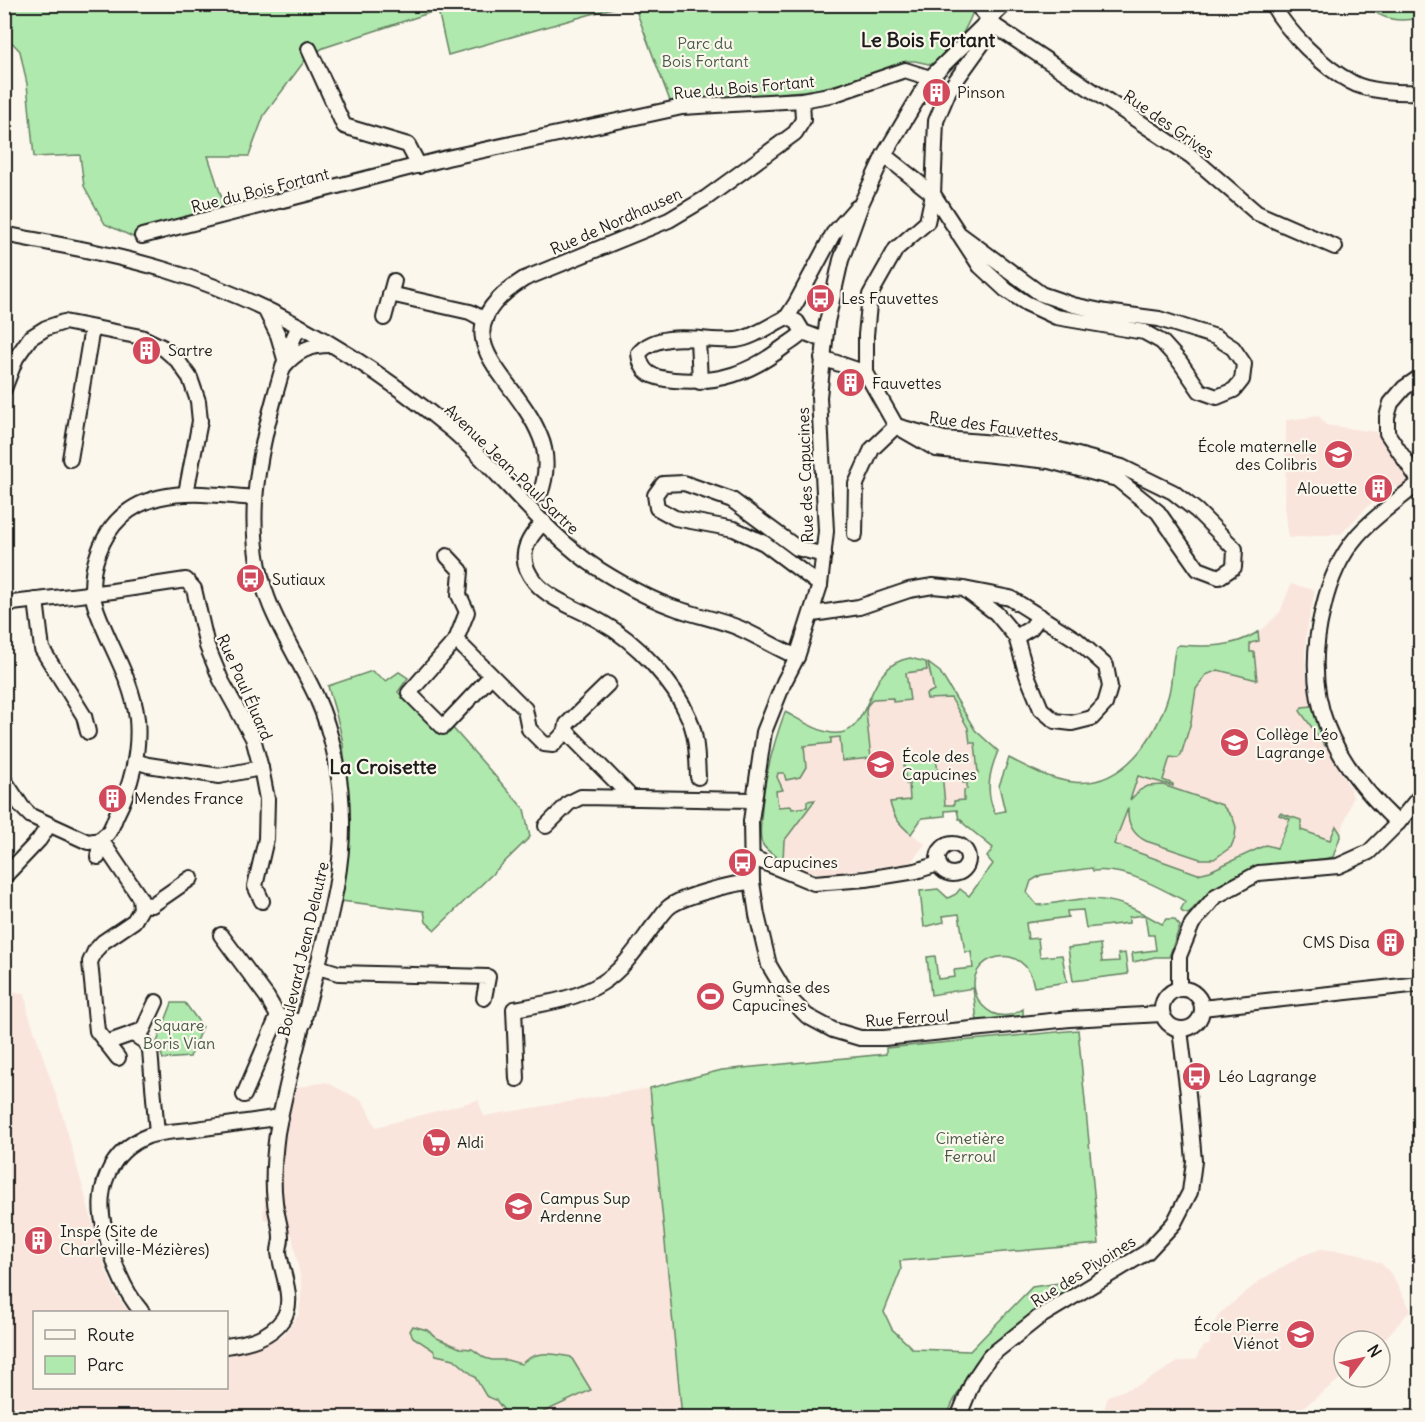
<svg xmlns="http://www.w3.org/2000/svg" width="1425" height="1422" font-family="Delius,sans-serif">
<rect width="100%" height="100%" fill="#fbf7ec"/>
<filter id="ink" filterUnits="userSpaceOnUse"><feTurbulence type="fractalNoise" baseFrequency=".0167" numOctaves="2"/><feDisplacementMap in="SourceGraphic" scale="12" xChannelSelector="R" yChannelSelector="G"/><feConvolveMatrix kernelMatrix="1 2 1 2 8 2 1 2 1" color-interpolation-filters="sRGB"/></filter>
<g filter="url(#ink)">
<g fill="#fae5dd">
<path d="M 1319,416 L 1326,425 L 1376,432 L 1407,477 L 1406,482 L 1399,491 L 1395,486 L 1368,506 L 1341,534 L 1288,538 L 1285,513 L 1286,420 Z"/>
<path d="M 1291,584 L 1315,590 L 1306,635 L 1305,663 L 1309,695 L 1316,723 L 1326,747 L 1349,786 L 1353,797 L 1333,857 L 1256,868 L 1225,880 L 1197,903 L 1002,806 L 999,786 L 1009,758 L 1043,774 L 1073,782 L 1100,780 L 1121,770 L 1138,753 L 1159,718 L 1168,697 L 1176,647 L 1179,645 L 1210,648 L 1235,643 L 1251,636 L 1265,627 L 1280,612 Z"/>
<path d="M 910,658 L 931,664 L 940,672 L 975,730 L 998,751 L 990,773 L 989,786 L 991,802 L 995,813 L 959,819 L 957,810 L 945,811 L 945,816 L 922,818 L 911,833 L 925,844 L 911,862 L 902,864 L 825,874 L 803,870 L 776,856 L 764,846 L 761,841 L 761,811 L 771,754 L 785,712 L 829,733 L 844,732 L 859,723 L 875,685 L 887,668 L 894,662 Z"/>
<path d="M 5,993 L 25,993 L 28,1012 L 62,1113 L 105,1267 L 116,1294 L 129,1312 L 34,1312 L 34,1388 L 226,1388 L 227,1352 L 258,1348 L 283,1336 L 299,1314 L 302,1287 L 292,1235 L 263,1218 L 272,1113 L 277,1091 L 326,1082 L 363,1101 L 376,1127 L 478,1100 L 484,1116 L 650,1088 L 682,1417 L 5,1418 Z"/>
<path d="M 1321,1249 L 1357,1253 L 1382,1264 L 1391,1274 L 1411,1310 L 1380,1344 L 1380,1341 L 1344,1341 L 1344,1376 L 1291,1417 L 1102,1417 L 1108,1396 L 1141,1384 L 1178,1362 L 1197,1359 L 1198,1354 L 1204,1346 L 1209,1345 L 1212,1326 L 1220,1313 L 1261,1280 L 1301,1256 Z"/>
</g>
<g fill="#b0e9ad" stroke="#668264" stroke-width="1.5">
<path d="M 967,4 L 973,12 C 965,32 952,54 933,65 L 915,61 L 906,61 L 861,79 L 813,90 L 678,102 L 670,101 L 634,5 Z"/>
<path d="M 4,5 L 623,5 L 448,55 L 438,10 L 323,48 L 306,59 L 264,115 L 249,156 L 208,156 L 228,217 L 135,238 L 105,224 L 84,186 L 80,155 L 34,157 L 27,84 L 20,51 L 5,35 Z"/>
<path d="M 1366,5 L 1420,5 L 1420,18 C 1399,22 1383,21 1366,5 Z"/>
<path d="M 1258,632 L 1259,641 L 1250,643 L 1250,652 L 1254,652 L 1257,680 L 1218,670 L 1206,675 L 1196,689 L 1191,722 L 1181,755 L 1178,758 L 1170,757 L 1163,780 L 1173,784 L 1173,786 L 1138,776 L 1130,800 L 1140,790 L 1148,786 L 1163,785 L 1222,805 L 1233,818 L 1236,827 L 1235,837 L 1231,847 L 1214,859 L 1200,859 L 1146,841 C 1132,834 1127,822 1128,808 L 1114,844 L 1198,874 L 1210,871 L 1266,845 L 1277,848 L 1290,819 L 1279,815 L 1280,813 L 1301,820 L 1301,830 L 1330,840 L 1336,826 L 1341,834 L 1333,857 C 1315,861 1295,862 1277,864 C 1240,868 1212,886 1188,914 L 1182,912 L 1181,909 L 1185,902 L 1183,900 C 1156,886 1124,867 1093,871 L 1092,868 L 1041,875 L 1031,881 L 1027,893 L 1037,905 C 1053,904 1068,900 1083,899 C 1117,898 1134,908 1162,924 L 1166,919 L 1174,919 L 1180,926 L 1169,957 L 1155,957 L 1133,962 L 1132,953 L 1156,950 L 1154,935 L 1148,935 L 1145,915 L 1129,917 L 1129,923 L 1086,928 L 1083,910 L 1067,911 L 1068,917 L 1026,923 L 1028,939 L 1038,938 L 1040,957 L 1062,955 L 1067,982 L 1034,987 C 1027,937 962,955 976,995 C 979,1003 985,1009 992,1013 C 1002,1018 1014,1015 1023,1009 L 1023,1016 L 977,1021 L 973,988 L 931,995 L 927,957 L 935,956 L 938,979 L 955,977 L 954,970 L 973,968 L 971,952 L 965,952 L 959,914 L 943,916 L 944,922 L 924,927 L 920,891 L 938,889 L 948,898 L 956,894 L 960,889 L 969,896 L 993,864 L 987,857 L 993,848 L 964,824 L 961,819 L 959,819 L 957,810 L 945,811 L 945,816 L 922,818 L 911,834 C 900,825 893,817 890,802 L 910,800 L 909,784 L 906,784 L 904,764 L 915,763 L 915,760 L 936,758 L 938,772 L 942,772 L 945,805 L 954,805 L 954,801 L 964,800 L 964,790 L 967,789 L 967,783 L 963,783 L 962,775 L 978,773 L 975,743 L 970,743 L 968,728 L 951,698 L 927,699 L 926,694 L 934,690 L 928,663 L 940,672 L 975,730 L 998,751 C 989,772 985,792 995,813 L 1005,811 L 999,786 L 1009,758 C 1028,768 1051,780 1073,782 C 1122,788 1155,739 1168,697 C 1173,681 1171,664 1176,647 L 1179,645 C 1208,647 1232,648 1258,632 Z"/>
<path d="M 910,658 L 926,662 L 927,670 L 906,673 L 910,700 L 893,702 L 893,698 L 873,699 L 867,706 L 866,712 L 871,758 L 842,761 L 840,737 L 831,738 L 831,743 L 804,746 L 806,767 L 800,777 L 786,780 L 784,773 L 778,773 L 777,777 L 783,790 L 776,791 L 778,807 L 791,806 L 792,809 L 807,807 L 807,801 L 815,800 L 784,841 L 783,860 C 776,856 765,851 762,843 C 759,836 761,827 761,820 C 763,782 772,747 785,712 C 799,719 813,729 827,732 C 876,744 859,666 910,658 Z"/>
<path d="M 372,671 L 386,681 L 399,672 L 408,678 L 398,692 L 440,735 L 451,726 L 524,809 L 530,837 L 435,930 L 426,922 L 424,911 L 341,901 C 349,849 348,797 343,744 C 340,725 333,705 328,686 Z"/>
<path d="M 1312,706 L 1326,747 L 1300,711 L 1302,707 Z"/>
<path d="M 1100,944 L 1102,962 L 1119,961 L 1118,954 L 1125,953 L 1128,974 L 1073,981 L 1068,948 Z"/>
<path d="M 172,1003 L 185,1003 L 202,1026 L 190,1057 L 163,1059 L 157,1042 Z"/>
<path d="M 1078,1030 L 1099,1244 L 900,1261 L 901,1270 L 884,1312 L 892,1329 L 913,1349 L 970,1351 L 1032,1287 L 1066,1282 L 1071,1288 L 997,1343 L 975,1363 L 952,1404 L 947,1417 L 682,1417 L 650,1088 L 722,1070 L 886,1054 L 886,1048 Z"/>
<path d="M 413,1326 L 427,1330 L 437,1338 L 460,1348 L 472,1349 L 485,1358 L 492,1360 L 507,1360 L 521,1364 C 536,1349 553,1354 571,1357 L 591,1390 L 533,1417 L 521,1417 L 517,1414 L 506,1413 L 496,1400 L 486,1396 L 475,1377 L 454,1359 L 436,1355 L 433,1350 L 413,1337 L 410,1331 Z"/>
</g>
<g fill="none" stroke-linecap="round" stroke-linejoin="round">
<defs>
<g id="minor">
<path d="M 976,4 L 995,26 L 1191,156 L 1257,213 L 1335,247"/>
<path d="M 1005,4 L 930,78 L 884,155 L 862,202 L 841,260 L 827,322 L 819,397 L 826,531 L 820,585 L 797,657 L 784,682 L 764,732 L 751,821 L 752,882 L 757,915 L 769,965 L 788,997 L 807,1016 L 833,1030 L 860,1038 L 884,1038 L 1070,1019 L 1162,1014"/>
<path d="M 1272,4 C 1288,33 1323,67 1351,82 C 1368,92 1401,93 1420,92"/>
<path d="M 309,49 L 344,126 L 408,145 L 419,166"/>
<path d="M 884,155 L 933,194 L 980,266 L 1006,290 L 1026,303 L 1056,317 L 1144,332 L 1162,342 L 1180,362 L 1200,391 L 1217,397 L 1234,390 L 1242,380 L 1244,364 L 1233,348 L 1216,337 L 1159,319 L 1106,312 L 1073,305 L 1041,294 L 958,233"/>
<path d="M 4,234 C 59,245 113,254 166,270 C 271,302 369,361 453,431 C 504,475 543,533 600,570 C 624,585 651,600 678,609 C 698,616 720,620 739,628 C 759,637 777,648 797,657"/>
<path d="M 142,236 L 447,158 L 682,107 L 802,100 L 835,94 L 905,70 L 930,78"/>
<path d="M 390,294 L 470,312 L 485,320"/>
<path d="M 265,309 L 278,335 L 285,359"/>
<path d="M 787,317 L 796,303 L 833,234 L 856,208"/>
<path d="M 384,318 L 394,281"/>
<path d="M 803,332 C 798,338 792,341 785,346 C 750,373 719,384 674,380 C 654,378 641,375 639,353 C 661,328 707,343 736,340 C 753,338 772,324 787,317 L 797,322 L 803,332 L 824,340"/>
<path d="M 698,339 L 700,382"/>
<path d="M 822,358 L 866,373 L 896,426 L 872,449 L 856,484 L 855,534"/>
<path d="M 284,366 C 297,351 310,345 330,345"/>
<path d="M 866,373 L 866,335 L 870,295 L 896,249 L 927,222 L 933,194 L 936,121 L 949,90 L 995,26"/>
<path d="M 1420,377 L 1404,388 L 1391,403 L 1387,417 L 1387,433 L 1420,482"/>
<path d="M 4,389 L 16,358 L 30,338 L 46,328 L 64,322 L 141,337 L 162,347 L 178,361 L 190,378 L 198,401 L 200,421 L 186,493"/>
<path d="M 896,426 L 944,439 L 1048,447 L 1122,467 L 1173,492 L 1197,511 L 1235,549 L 1234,567 L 1219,577 L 1198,569 L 1158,512 L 1117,479 L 1049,461 L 936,449 Z"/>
<path d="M 70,459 L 92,328"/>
<path d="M 540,494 C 547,476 548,454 540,436 C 516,375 433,336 524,279 L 669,220 L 706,198 L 795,133 L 803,120 L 802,100"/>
<path d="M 544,522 C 525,540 516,559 535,582 C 551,601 580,609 601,622 C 636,641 674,682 689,718 C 697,736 697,758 698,777"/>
<path d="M 447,556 L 461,571 L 459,595 L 467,612 L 456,640 L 409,693 L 443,727 L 491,676"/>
<path d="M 820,585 L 764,543 L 734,529 L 675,518 L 657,508 L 655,495 L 663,484 L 684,483 L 732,500 L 797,548 L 824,555"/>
<path d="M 36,600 L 42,649 L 84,716 L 88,732"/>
<path d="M 4,604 L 113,591 L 186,580 L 194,589 L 207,646 L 221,680 L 253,738 L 261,768 L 267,799 L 266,839 L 255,886 L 262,901"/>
<path d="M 813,614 L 859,607 L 909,590 L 933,586 L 964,589 L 1010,598 L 1077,640 L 1106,666 L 1110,687 L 1105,704 L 1092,718 L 1072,723 L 1055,721 L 1041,709 L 1027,675 L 1016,637 L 996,613 L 964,589"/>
<path d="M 1016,637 L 1031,628 L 1040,616"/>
<path d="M 456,640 L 525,709 L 529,729 L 544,744 L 553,745 L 566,731 L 627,793 L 629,797"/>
<path d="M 566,731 L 567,724 L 608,684"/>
<path d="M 135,761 L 148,765 L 219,776 L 261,768"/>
<path d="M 4,780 L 22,807 L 31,816 L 88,842 L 101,840 L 140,898 L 141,909 L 134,921 L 103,942 L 95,951 L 90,962 L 97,1031 L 118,1058"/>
<path d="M 1398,823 C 1332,761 1300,700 1323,609 C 1329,582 1340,556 1358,535 C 1376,515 1400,499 1420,482"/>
<path d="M 546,826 L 569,803 L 581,797 L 753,800"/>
<circle cx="953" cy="859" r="15"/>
<path d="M 98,857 C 99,852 99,843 102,839 C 103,836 107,835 108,833 C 112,828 114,821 116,816 C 131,787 140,752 137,719 C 132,678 109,646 96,608 C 90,591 92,571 98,554 C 123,482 193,492 254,498"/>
<path d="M 751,857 L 814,883 L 866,879 L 916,871 L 938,864"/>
<path d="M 4,877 L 39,840 L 49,825"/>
<path d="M 141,904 L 152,905 L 191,878"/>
<path d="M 221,935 L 267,997 L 278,1016 L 304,1023"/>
<path d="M 318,967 L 338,973 L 488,977 L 484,998"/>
<path d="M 1179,988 L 1179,956 L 1192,924 L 1216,896 L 1259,873 L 1338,866 L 1369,852 L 1398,823 L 1420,796"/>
<circle cx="1182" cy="1009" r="20"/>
<path d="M 1202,1008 L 1420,984"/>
<path d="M 133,1034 L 144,1041 L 150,1050 L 157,1134"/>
<path d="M 106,1043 L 143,1030 L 156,1002"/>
<path d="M 517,1079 L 514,1009 C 543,1004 577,999 602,983 C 624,969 639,945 654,925 C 659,920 663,912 669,907 C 682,896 734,883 752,882"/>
<path d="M 244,1095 L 278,1016"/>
<path d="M 142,1312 C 121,1288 113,1260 105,1230 C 94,1191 109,1151 148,1136 C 161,1132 176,1131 189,1130 C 219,1126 250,1122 280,1117"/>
<path d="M 226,1346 C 247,1343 270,1338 283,1319 C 296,1300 281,1272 279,1252 C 279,1247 281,1243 281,1238 C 281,1226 276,1214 275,1202 C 272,1179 274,1156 277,1133 C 288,1073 306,1013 321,953 C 332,909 343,866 342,820 C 342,779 333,734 316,696 C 302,666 284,638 271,607 C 243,539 255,468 274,399 C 281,374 287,350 299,326"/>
<path d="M 958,1418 L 973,1381 L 990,1356 L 1038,1318 L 1147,1252 L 1174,1223 L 1190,1192 L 1194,1161 L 1188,1094 L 1180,1030"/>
</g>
</defs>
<use href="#minor" stroke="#1c1c1c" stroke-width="18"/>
<use href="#minor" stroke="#fbf7ec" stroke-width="14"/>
</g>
</g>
<defs>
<symbol id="building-disc" viewBox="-11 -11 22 22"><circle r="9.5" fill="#d1495b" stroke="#fbf7ec"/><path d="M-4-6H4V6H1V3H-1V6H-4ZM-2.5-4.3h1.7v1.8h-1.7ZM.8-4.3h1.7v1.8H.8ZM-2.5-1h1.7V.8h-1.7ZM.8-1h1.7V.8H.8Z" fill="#fff"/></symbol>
<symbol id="bus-disc" viewBox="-11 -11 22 22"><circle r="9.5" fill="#d1495b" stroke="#fbf7ec"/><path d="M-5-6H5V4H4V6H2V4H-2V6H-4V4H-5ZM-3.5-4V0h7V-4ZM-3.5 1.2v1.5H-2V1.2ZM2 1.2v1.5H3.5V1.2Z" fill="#fff"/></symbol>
<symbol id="school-disc" viewBox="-11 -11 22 22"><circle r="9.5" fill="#d1495b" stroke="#fbf7ec"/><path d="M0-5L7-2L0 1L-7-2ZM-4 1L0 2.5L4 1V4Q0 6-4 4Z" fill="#fff"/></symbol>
<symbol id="stadium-disc" viewBox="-11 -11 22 22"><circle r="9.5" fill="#d1495b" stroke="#fbf7ec"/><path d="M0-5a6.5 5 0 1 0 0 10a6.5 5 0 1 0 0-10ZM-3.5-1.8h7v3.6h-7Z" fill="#fff"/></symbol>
<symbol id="supermarket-disc" viewBox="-11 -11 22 22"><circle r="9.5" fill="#d1495b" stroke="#fbf7ec"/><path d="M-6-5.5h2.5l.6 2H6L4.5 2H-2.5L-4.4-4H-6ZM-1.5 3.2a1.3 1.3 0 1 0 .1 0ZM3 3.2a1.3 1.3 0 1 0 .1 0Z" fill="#fff"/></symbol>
<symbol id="university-disc" viewBox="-11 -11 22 22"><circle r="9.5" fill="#d1495b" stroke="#fbf7ec"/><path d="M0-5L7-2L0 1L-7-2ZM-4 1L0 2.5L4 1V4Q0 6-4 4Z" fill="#fff"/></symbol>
</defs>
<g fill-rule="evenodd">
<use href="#building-disc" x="920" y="76" width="33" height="33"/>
<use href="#bus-disc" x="804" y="282" width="33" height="33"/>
<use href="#building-disc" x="130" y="334" width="33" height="33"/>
<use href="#building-disc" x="834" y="366" width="33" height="33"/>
<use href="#school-disc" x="1322" y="438" width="33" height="33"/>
<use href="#building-disc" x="1362" y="472" width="33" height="33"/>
<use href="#bus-disc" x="234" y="562" width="33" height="33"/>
<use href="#school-disc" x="1218" y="726" width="33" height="33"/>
<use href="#school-disc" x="864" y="748" width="33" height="33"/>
<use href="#building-disc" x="96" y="782" width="33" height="33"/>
<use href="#bus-disc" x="726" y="846" width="33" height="33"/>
<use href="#building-disc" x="1374" y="926" width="33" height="33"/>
<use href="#stadium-disc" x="694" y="980" width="33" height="33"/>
<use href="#bus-disc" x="1180" y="1060" width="33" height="33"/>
<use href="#supermarket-disc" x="420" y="1126" width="33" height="33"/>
<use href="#university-disc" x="502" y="1190" width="33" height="33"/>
<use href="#building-disc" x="22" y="1224" width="33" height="33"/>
<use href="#school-disc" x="1284" y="1318" width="33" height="33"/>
</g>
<g text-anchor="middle" stroke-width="4.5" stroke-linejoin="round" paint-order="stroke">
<g font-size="16" fill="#485a48" stroke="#fbf7ec">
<text x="705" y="49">Parc du<tspan x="705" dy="18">Bois Fortant</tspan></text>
<text x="179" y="1031">Square<tspan x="179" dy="18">Boris Vian</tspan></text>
<text x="970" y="1144">Cimetière<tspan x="970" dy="18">Ferroul</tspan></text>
</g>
<g font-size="16" fill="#1c1c1c" stroke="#fbf7ec">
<text transform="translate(744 87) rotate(-5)" y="6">Rue du Bois Fortant</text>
<text transform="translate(1169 124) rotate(35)" y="6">Rue des Grives</text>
<text transform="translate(260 190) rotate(-14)" y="6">Rue du Bois Fortant</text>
<text transform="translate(616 221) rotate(-24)" y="6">Rue de Nordhausen</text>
<text transform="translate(994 426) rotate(8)" y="6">Rue des Fauvettes</text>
<text transform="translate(512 469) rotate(44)" y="6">Avenue Jean-Paul Sartre</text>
<text transform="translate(805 475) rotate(-92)" y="6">Rue des Capucines</text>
<text transform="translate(245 687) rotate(66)" y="6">Rue Paul Éluard</text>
<text transform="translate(303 949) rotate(-77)" y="6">Boulevard Jean Delautre</text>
<text transform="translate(907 1018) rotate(-4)" y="6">Rue Ferroul</text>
<text transform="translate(1083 1271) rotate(-32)" y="6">Rue des Pivoines</text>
</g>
<g font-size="16" fill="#1c1c1c" stroke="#fbf7ec" text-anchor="start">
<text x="957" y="98">Pinson</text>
<text x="841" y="304">Les Fauvettes</text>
<text x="168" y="356">Sartre</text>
<text x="872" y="389">Fauvettes</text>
<text x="1317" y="452" text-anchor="end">École maternelle<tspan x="1317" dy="18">des Colibris</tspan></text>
<text x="1357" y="494" text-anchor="end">Alouette</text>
<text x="272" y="585">Sutiaux</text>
<text x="1256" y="740">Collège Léo<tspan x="1256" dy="18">Lagrange</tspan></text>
<text x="902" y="762">École des<tspan x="902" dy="18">Capucines</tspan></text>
<text x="134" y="804">Mendes France</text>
<text x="763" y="868">Capucines</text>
<text x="1370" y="948" text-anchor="end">CMS Disa</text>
<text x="732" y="993">Gymnase des<tspan x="732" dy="18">Capucines</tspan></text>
<text x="1218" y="1082">Léo Lagrange</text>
<text x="457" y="1148">Aldi</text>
<text x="540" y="1204">Campus Sup<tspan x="540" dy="18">Ardenne</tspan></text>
<text x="60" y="1237">Inspé (Site de<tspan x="60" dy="18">Charleville-Mézières)</tspan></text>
<text x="1279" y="1331" text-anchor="end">École Pierre<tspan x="1279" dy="18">Viénot</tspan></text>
</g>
<g font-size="20" font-weight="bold" fill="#1c1c1c" stroke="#fbf7ec">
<text x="928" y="47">Le Bois Fortant</text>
<text x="383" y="774">La Croisette</text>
</g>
</g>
<rect width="1425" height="1422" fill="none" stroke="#fbf7ec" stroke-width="24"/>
<rect x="12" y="12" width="1401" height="1398" fill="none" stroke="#1c1c1c" stroke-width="2" filter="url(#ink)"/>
<rect x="33" y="1311" width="195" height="78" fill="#fbf7ec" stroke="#a29f99" stroke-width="1.5"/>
<rect x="45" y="1330" width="30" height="9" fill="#fbf7ec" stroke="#a29f99" stroke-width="1.5"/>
<text x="87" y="1341" font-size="18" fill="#1c1c1c">Route</text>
<rect x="45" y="1356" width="30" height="18" fill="#b0e9ad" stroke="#a29f99" stroke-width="1.5"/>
<text x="87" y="1371" font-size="18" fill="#1c1c1c">Parc</text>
<g transform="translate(1362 1359) rotate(57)"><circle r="28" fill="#fbf7ec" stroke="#a29f99" stroke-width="1.5"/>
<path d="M0-4.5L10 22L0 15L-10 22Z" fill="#d1495b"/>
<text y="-9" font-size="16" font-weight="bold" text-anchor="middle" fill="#1c1c1c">N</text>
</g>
</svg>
